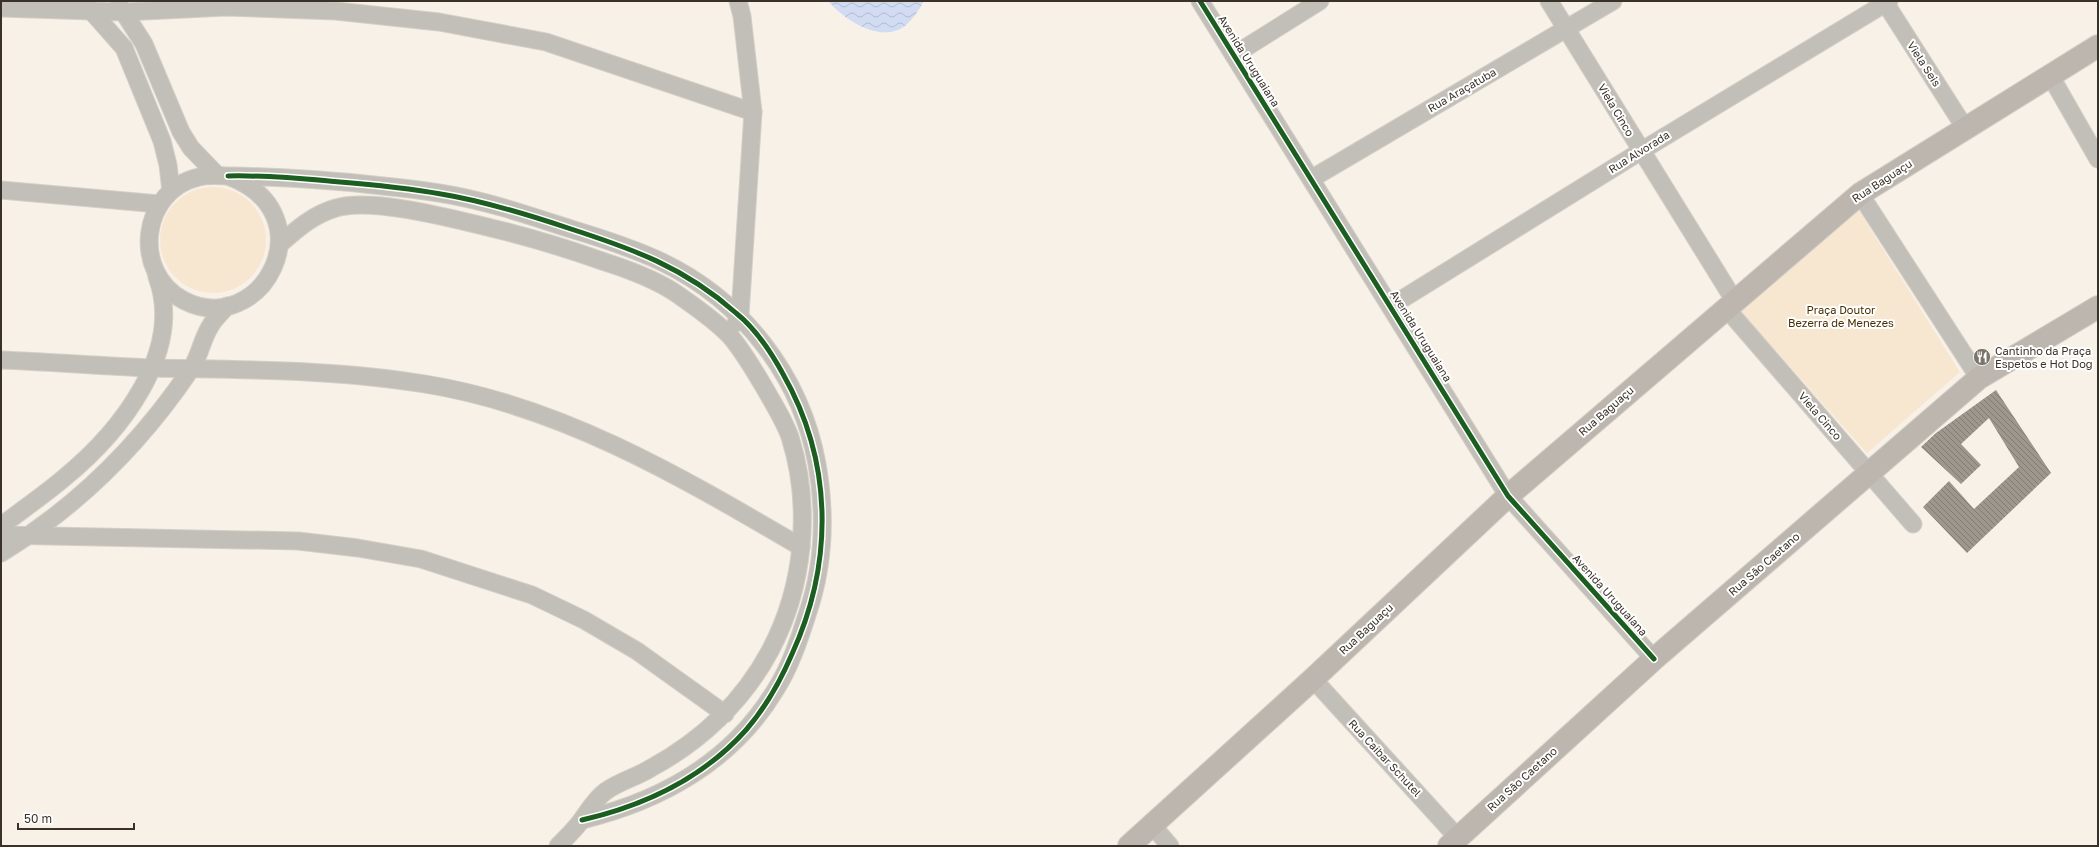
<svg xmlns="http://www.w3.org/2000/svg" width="2099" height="847" font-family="'Golos Text',sans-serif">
<defs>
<pattern id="water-waves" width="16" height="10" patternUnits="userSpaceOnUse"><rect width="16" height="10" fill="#d1dbf2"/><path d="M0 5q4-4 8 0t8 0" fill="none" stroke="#b4bcd0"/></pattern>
<pattern id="building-back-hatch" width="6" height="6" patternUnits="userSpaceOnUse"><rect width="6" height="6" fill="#9e978d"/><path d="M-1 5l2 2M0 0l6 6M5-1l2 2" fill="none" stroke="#827c73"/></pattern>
</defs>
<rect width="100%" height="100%" fill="#f8f1e8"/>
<g fill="#f7e7d1">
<circle cx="213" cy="240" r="53"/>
<path d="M 1856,206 L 1960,372 L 1867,453 L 1736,307 Z"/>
</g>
<path fill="url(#water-waves)" d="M 828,1 L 924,1 C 919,10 913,19 905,26 C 880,44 845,20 828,1 Z"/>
<path fill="url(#building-back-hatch)" d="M 1996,390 L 2051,473 L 1967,553 L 1923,507 L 1949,481 L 1974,509 L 2019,467 L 1989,418 L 1961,444 L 1981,465 L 1961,484 L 1921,447 L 1936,433 Z"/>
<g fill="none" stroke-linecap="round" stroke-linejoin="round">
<defs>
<g id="minor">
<path d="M 1200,1 L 1508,496 L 1654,659"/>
<path d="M 1549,1 L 1734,300"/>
<path d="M 1884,1 L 1965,128"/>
<path d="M 86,5 L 124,48 L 162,141 L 168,165 L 171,191"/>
<path d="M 119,5 L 144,44 L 181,132 L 191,148 L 217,175"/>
<path d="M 1,8 L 124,12 L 226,7 L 336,11 L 439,22 L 546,42 L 753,112"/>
<path d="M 1234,55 L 1320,1"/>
<path d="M 2050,75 L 2098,159"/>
<path d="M 228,176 C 330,214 261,341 183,300 C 131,272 141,190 199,177 C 209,174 220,176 231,176 C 282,177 332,180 383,186 C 402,188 420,190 439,193 C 484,200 528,215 571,229 C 601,238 633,248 662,262 C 743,301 801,376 817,464 C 826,515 824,566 807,615 C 799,640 790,667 776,689 C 733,761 661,801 582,820"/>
<path d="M 1311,179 L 1613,1"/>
<path d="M 1,190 L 159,204"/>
<path d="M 1860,194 L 1979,378"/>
<path d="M 280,244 C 297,229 314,214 336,208 C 371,197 454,219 491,228 C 530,237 568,249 605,262 C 630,270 655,279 677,294 C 694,306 715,320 730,336 C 743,351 754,370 764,387 C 773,403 784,420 790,437 C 812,507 804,587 770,651 C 743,701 701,741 651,768 C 637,777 620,781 606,791 C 595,799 589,810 581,821 C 574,830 566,838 558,846"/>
<path d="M 1391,306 L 1641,151 L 1889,1"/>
<path d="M 1726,308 L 1913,524"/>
<path d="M 736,323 L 740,315 L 753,112 L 742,16 L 738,1"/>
<path d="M 1,360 C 51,362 102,366 152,368 C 243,370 335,369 425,384 C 562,406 683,478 801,547"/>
<path d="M 1,526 C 22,510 44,495 64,478 C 119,433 185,352 157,277"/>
<path d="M 1,535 L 298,541 L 358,548 L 421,559 L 532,595 L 584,620 L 637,651 L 725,714"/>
<path d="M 1,553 C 77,507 141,443 191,369 C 200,356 202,338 211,325 C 215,318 222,312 227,306"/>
<path d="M 1313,679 L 1458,838"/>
<path d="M 1152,825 L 1170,846"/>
</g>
<g id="major">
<path d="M 1129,846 L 1313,679 L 1508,496 L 1860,194 L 2098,46"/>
<path d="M 1449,846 L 1654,659 L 1979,378 L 2098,307"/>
</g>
</defs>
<use href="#minor" stroke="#d4cfc7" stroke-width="19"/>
<use href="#major" stroke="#d4cfc7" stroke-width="24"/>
<use href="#minor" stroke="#c2beb8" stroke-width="17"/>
<use href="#major" stroke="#bcb6af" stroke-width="22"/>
<defs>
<g id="cycleway">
<path d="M 1200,1 L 1508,496 L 1654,659"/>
<path d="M 228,176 C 262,175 295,178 329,181 C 366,184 404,187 441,194 C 484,201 526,214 568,228 C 633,249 684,267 736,313 C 756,329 771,352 783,374 C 833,462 834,562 792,654 C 780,682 766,707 746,730 C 703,778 643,806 582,820"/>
</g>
</defs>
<use href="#cycleway" stroke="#fff" stroke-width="8"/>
<use href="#cycleway" stroke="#1b5e20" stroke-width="5"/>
</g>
<defs>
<symbol id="restaurant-disc" viewBox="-11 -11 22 22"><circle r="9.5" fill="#7c756b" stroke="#fff"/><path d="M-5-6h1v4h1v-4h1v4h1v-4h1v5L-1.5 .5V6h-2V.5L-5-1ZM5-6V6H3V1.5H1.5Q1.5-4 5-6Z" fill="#fff"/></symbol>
</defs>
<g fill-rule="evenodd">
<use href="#restaurant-disc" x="1972" y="347" width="20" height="20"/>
</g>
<g text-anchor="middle" stroke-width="4" stroke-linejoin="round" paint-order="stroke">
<g font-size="11" fill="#3a3228" stroke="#fff">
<text transform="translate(1249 61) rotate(58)" y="4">Avenida Uruguaiana</text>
<text transform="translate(1924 64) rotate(57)" y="4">Viela Seis</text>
<text transform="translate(1462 90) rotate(-30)" y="4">Rua Araçatuba</text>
<text transform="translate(1616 110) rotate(59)" y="4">Viela Cinco</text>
<text transform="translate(1639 152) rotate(-32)" y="4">Rua Alvorada</text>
<text transform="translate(1882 181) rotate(-33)" y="4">Rua Baguaçu</text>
<text transform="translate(1421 336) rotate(58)" y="4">Avenida Uruguaiana</text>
<text transform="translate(1606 411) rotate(-41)" y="4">Rua Baguaçu</text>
<text transform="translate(1820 416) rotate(49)" y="4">Viela Cinco</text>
<text transform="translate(1764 564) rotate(-41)" y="4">Rua São Caetano</text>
<text transform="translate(1610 595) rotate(48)" y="4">Avenida Uruguaiana</text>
<text transform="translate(1366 629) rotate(-43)" y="4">Rua Baguaçu</text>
<text transform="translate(1385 758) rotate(47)" y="4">Rua Caibar Schutel</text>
<text transform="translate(1522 779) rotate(-42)" y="4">Rua São Caetano</text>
</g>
<g font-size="11" fill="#482e01" stroke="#fff">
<text x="1841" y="314">Praça Doutor<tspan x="1841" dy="13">Bezerra de Menezes</tspan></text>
</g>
<g font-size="11" fill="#3a3228" stroke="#fff" text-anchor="start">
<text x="1995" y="355">Cantinho da Praça<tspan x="1995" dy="13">Espetos e Hot Dog</tspan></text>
</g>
</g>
<rect width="2099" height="847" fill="none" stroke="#3a3228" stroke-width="4"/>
<path d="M18 823v6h116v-6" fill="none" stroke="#3a3228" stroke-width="2"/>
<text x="24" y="823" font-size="12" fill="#3a3228" stroke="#ffffff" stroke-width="3" paint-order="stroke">50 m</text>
</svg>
